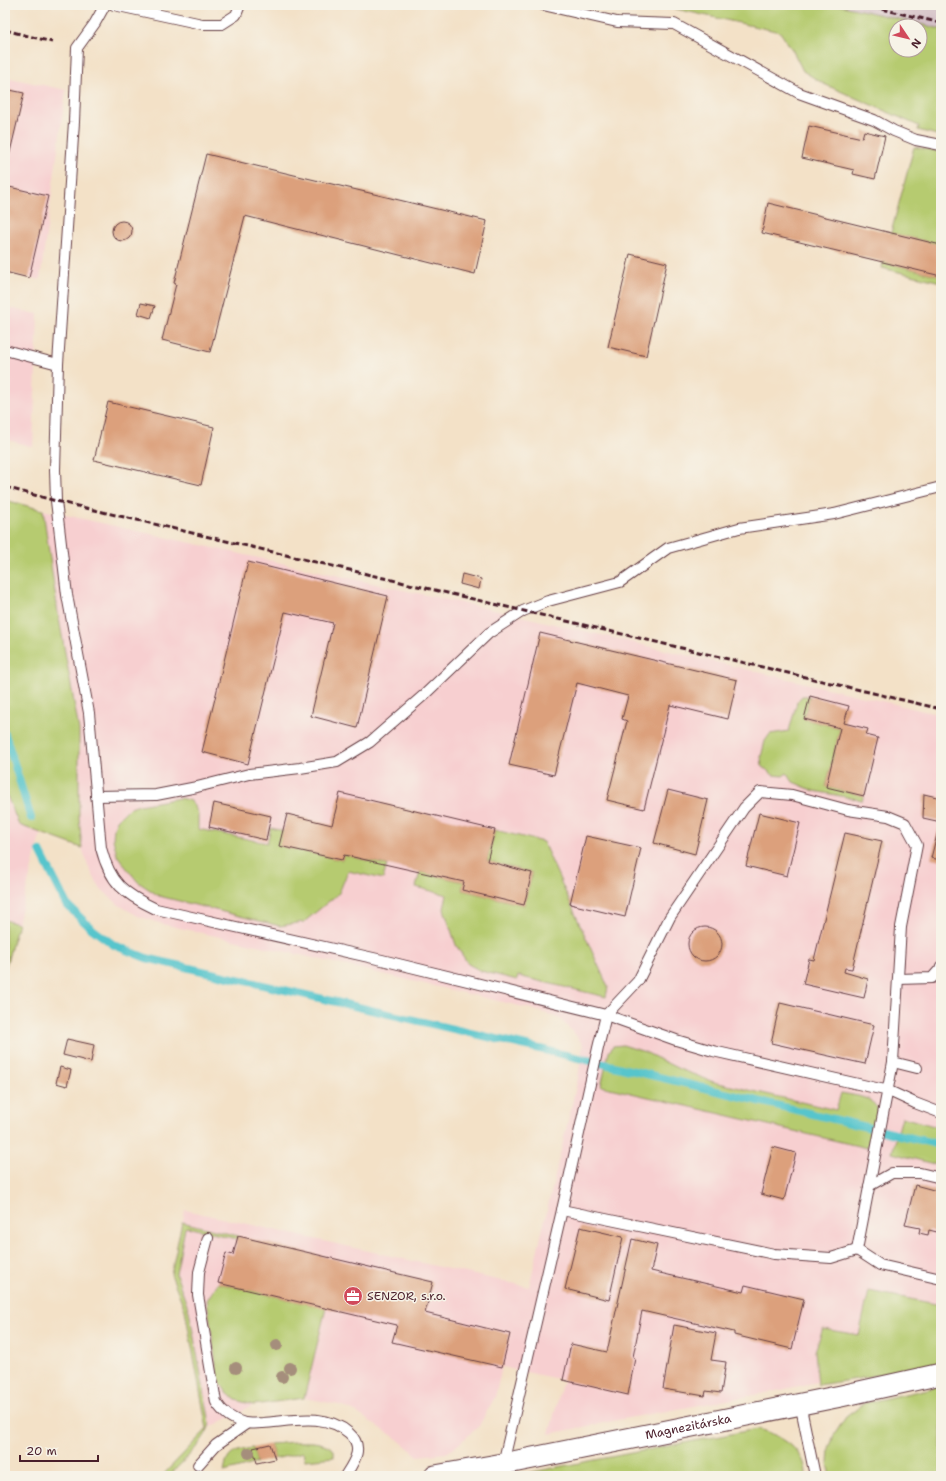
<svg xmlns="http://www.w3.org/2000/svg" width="946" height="1481" font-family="'Shantell Sans',sans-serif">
<rect width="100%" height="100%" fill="#f7f3e8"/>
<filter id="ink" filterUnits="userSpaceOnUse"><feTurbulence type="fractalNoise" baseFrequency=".025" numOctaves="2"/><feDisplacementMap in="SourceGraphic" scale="8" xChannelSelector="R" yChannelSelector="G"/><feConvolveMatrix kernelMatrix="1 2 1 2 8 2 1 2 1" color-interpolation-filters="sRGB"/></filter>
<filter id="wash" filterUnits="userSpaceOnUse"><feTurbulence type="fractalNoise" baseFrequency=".012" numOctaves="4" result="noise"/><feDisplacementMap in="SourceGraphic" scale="16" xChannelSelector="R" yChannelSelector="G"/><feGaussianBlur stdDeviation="0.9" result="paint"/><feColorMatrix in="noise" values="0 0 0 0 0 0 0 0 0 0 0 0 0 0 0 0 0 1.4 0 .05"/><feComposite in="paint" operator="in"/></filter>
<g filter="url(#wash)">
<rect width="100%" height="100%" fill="#f3e1c7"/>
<g fill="#f7cfd0">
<path d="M 5,77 L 66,90 L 40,280 L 5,272 Z"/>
<path d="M 5,307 L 38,314 L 33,447 L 5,439 Z"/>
<path d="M 43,510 L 516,615 L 941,715 L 941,1326 L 815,1351 L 817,1382 L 776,1391 L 623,1419 L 549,1434 L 563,1380 L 502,1367 L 495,1397 L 479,1426 L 453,1449 L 446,1453 L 418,1456 L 396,1438 L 357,1413 L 343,1406 L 321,1401 L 304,1398 L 253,1405 L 207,1429 L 185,1310 L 171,1274 L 185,1210 L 529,1287 L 578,1078 L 583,1045 L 575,1034 L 560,1019 L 548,1014 L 528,1008 L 283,951 L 162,924 L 138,916 L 119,905 L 100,888 L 89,868 L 82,848 L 79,817 L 79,787 L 58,613 Z"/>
<path d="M 5,791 L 19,825 L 41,832 L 18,924 L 5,920 Z"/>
</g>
<path fill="#d2bdc5" d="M 839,5 L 941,5 L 941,29 Z"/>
<g fill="#b6cb6f" stroke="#80754d" fill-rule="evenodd">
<path d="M 658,5 L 839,5 L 941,29 L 941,136 L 918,130 L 919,126 L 824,84 L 803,71 L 793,51 L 780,32 ZM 896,26 L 920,26 L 920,50 L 896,50 Z"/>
<path d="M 914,147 L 941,152 L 941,245 L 891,233 Z"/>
<path d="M 883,262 L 941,276 L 941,282 L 882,268 Z"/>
<path d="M 5,500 L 43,510 L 58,613 L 79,730 L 79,817 L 82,848 L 19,825 L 5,791 Z"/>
<path d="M 802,696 L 810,696 L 804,719 L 840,728 L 826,787 L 864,796 L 862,800 L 814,791 L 793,782 L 787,773 L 783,776 L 773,775 L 762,766 L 761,757 L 765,741 L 770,734 L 789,731 L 797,702 Z"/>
<path d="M 180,798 L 191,801 L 198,813 L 198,829 L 267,843 L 271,828 L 283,831 L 280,846 L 342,860 L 344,855 L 387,865 L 383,879 L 348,871 L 339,893 L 304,922 L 280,926 L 159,896 L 138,882 L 125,866 L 117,855 L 113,839 L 114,827 L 117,820 L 128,809 L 139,805 Z"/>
<path d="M 495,830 L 543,842 L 608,987 L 606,997 L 518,976 L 517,980 L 481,971 L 468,964 L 456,945 L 444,909 L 447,895 L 416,887 L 420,872 L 464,882 L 462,890 L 524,905 L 532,873 L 487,861 Z"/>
<path d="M 5,920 L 18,924 L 5,969 Z"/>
<path d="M 623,1045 L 645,1052 L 679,1069 L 714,1082 L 836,1110 L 841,1093 L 858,1096 L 871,1100 L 878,1109 L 878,1116 L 867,1148 L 601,1086 L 609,1052 L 613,1046 Z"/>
<path d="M 902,1117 L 941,1128 L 941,1166 L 892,1153 Z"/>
<path d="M 182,1222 L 238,1236 L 237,1239 L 187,1227 L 185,1228 L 176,1274 L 189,1311 L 210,1423 C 207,1440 181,1463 169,1476 L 162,1476 L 207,1429 L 185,1310 L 171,1274 Z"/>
<path d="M 218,1283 L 326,1308 L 304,1398 L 253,1405 L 236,1400 L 227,1393 L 221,1384 L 217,1372 L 207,1300 Z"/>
<path d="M 869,1291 L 941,1305 L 941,1362 L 857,1379 L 818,1385 L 815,1351 L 823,1329 L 859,1335 Z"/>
<path d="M 941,1386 L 941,1476 L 831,1476 L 828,1464 L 829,1449 L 834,1435 L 846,1417 L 865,1403 Z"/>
<path d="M 757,1429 C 779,1434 807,1450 806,1476 L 511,1476 Z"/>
<path d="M 294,1442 C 307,1442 323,1440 334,1450 L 334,1457 L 305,1460 L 303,1452 L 275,1459 L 270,1444 Z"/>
<path d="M 253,1448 L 257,1463 L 224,1472 C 227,1451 236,1451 253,1448 Z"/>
</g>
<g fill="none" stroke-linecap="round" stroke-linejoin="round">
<g stroke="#57c5cc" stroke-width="8">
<path d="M 5,734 L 31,818"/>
<path d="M 40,851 L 67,905 L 91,928 L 114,945 L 146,958 L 609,1065 L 941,1145"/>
</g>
</g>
<g id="blocks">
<g fill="#dca07c">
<path d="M 5,89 L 24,93 L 6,169 L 5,169 Z"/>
<path d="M 809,126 L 862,138 L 864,131 L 885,136 L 875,179 L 853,174 L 854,170 L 802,158 Z"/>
<path d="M 206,154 L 487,221 L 475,274 L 245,216 L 210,352 L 162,340 L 176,284 L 174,283 Z"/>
<path d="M 5,186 L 48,196 L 29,278 L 5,272 Z"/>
<path d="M 768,203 L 941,245 L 941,276 L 762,233 Z"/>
<circle cx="122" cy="231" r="10"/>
<path d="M 630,254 L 667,263 L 646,356 L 608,347 Z"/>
<path d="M 141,303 L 155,306 L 151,318 L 138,314 Z"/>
<path d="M 108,402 L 214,427 L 201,485 L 94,460 Z"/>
<path d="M 248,562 L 388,596 L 357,728 L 311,716 L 333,623 L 285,612 L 248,764 L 202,752 Z"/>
<path d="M 462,574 L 481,579 L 479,589 L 460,584 Z"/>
<path d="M 540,633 L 737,680 L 728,719 L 670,705 L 644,809 L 607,800 L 627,721 L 622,719 L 628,696 L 577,683 L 554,775 L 509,765 Z"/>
<path d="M 810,696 L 849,706 L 844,723 L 868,729 L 866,735 L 878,738 L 864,796 L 826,787 L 840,728 L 804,719 Z"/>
<path d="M 668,790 L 708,800 L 695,854 L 654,843 Z"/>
<path d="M 340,793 L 495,830 L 487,861 L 532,873 L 524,905 L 462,890 L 464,882 L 344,855 L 342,860 L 279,846 L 287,814 L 332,825 Z"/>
<path d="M 924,794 L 941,798 L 941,822 L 923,818 Z"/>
<path d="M 214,803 L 271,816 L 266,840 L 209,827 Z"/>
<path d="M 759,813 L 800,823 L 787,876 L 746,866 Z"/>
<path d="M 940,823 L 941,823 L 941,860 L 931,858 Z"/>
<path d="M 845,833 L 882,841 L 852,969 L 845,968 L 844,972 L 868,979 L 864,998 L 803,984 L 809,959 L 814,960 Z"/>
<path d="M 586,836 L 641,848 L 625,917 L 570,904 Z"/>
<circle cx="705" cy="944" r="17"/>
<path d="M 780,1003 L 874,1025 L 865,1064 L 771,1043 Z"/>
<path d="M 67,1039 L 94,1045 L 91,1062 L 63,1055 Z"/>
<path d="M 60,1067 L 71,1070 L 67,1086 L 56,1083 Z"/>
<path d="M 773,1147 L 796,1153 L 784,1200 L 761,1194 Z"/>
<path d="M 915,1185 L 941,1192 L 941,1233 L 929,1230 L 928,1235 L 919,1233 L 920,1228 L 905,1225 Z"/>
<path d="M 580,1227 L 623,1237 L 609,1300 L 565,1289 Z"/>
<path d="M 238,1236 L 433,1282 L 425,1313 L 510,1334 L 502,1367 L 392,1342 L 397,1325 L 218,1283 L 226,1253 L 233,1255 Z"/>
<path d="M 632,1239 L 657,1245 L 651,1271 L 743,1292 L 745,1285 L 804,1299 L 792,1349 L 734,1335 L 734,1332 L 642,1311 L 633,1357 L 635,1358 L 628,1395 L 563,1380 L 571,1344 L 607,1352 Z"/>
<path d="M 674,1325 L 716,1333 L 711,1360 L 726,1362 L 721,1393 L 706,1391 L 705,1396 L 663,1389 Z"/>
<path d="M 270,1444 L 275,1459 L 257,1463 L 253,1448 Z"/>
</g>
</g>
</g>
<g filter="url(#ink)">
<use href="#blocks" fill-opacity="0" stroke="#633c42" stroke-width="1"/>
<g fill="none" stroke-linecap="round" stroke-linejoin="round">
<defs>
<g id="lane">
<path d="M 105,5 L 95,23 L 77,48 L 74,122 L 58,364 L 55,470 L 56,501 L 67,595 L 89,713 L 101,848 C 110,883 124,894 156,909 L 382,960 L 606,1015 L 598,1048 L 562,1210 L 503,1464"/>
<path d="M 114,5 L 202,24 L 222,24 L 236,15 L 240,5"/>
<path d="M 543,5 L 617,22 L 674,24 L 799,93 L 874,120 L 894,131 L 916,140 L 941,145"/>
<path d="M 5,350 L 58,364"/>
<path d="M 96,796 L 156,795 L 197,787 L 249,774 L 300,768 L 337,762 L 370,742 L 424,695 L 489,633 L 523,611 L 548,601 L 620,582 L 668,548 L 739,528 L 834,514 L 941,487"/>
<path d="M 898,979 L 932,978 L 940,969 L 941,966"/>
<path d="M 893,1062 L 917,1068"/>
<path d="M 941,1113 L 915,1103 L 889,1091 L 713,1051 L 676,1040 L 606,1015 L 638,981 L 670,917 L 744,808 L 760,792 L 792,795 L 848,810 L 888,816 L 905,823 L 917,845 L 901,927 L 893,1062 L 857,1250 L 880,1265 L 941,1279"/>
<path d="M 869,1186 L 892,1173 L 920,1173 L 941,1178"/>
<path d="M 562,1210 L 774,1254 L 831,1258 L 857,1250"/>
<path d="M 208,1238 L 199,1272 L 198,1295 L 216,1402 C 223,1413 232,1420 245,1423 C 250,1424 258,1423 263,1423 C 292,1421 325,1412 349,1433 C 365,1447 354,1462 345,1476"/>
<path d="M 800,1403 L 815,1476"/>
<path d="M 198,1465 L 216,1445 L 246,1424"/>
</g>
<g id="street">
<path id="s1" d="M 435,1476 L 503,1464 L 841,1396 L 941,1374"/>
</g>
</defs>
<use href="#lane" stroke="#633c42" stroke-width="12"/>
<use href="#street" stroke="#633c42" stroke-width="23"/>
<use href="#lane" stroke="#fff" stroke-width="10"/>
<use href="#street" stroke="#fff" stroke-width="21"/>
<g stroke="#4a1f2b" stroke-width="3" stroke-dasharray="6 3" stroke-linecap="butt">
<path d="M 865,5 L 941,23"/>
<path d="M 937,5 L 941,6"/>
<path d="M 5,30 L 52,42"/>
<path d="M 5,487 L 56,501 L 941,709"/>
</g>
</g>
<g fill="#a58e7b">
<circle cx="277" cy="1345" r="6"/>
<circle cx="236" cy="1368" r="6"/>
<circle cx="290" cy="1368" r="6"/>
<circle cx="282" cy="1377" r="6"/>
<circle cx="249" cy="1453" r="6"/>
</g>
</g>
<defs>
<symbol id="office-disc" viewBox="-11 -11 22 22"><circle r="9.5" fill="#d1495b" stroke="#f7f3e8"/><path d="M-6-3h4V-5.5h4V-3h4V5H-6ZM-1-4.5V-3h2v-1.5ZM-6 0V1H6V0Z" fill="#fff"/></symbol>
</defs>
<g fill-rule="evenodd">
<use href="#office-disc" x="342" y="1285" width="22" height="22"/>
</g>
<g text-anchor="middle" stroke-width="3" stroke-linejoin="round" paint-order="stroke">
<g font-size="12" fill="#4a1f2b" stroke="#f7f3e8" text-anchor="start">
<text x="367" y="1300">SENZOR, s.r.o.</text>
</g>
<g font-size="12" fill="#4a1f2b" stroke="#f7f3e8">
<text dy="4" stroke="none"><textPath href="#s1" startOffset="258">Magnezitárska</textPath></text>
</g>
</g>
<rect width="946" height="1481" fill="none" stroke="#f7f3e8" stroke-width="20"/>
<g transform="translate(908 38) rotate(125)"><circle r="19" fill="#f7f3e8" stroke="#b29e9c"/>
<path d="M0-3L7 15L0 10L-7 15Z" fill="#d1495b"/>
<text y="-6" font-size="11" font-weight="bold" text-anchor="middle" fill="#4a1f2b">N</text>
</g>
<path d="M20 1455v6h78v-6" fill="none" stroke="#4a1f2b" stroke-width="2"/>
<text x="26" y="1455" font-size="12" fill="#4a1f2b" stroke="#f7f3e8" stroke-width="3" paint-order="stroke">20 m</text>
</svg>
